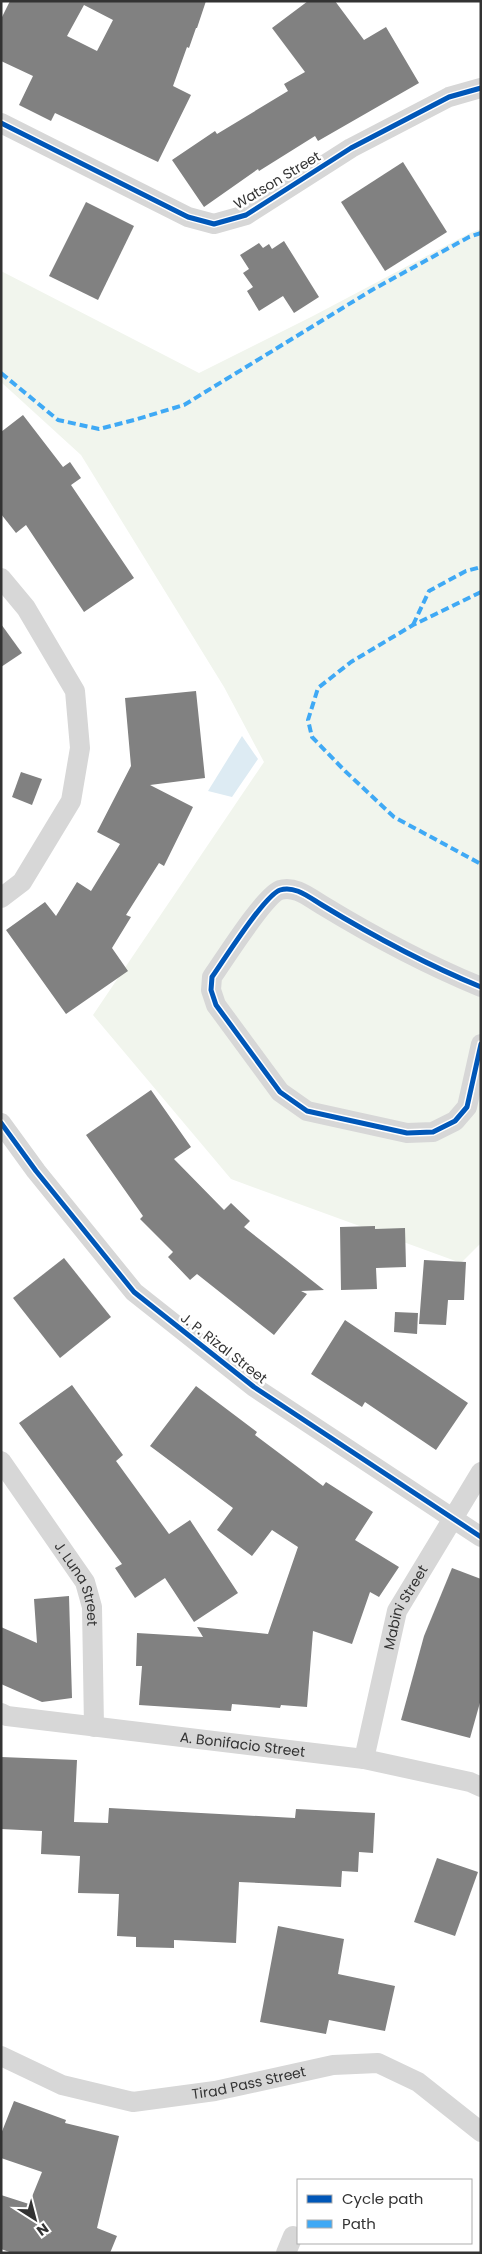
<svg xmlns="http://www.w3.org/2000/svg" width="482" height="2254" font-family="Poppins,sans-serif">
<rect width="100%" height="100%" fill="#fff"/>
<path fill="#f1f5ed" d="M 481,229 L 481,1243 L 461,1263 L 231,1179 L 93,1015 L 264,762 L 224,687 L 81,455 L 1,382 L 1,271 L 199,373 L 313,316 L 470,233 Z"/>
<path fill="#ddebf3" d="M 242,736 L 258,759 L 232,797 L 208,791 Z"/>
<g fill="#818181" fill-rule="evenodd">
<path d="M 10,1 L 206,1 L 197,28 L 196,28 L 189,48 L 187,47 L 173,86 L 191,95 L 158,162 L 55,113 L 51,121 L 19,105 L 33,76 L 1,61 L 1,19 ZM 84,5 L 113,20 L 97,51 L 67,36 Z"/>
<path d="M 308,1 L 335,1 L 364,40 L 386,27 L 419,83 L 318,141 L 315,136 L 259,171 L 258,169 L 204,207 L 172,160 L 215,131 L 217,134 L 288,91 L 284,84 L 305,72 L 272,28 Z"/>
<path d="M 403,162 L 447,232 L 385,271 L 341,202 Z"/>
<path d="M 86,202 L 134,226 L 98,300 L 49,276 Z"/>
<path d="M 284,241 L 319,297 L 294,313 L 283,296 L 259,311 L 247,291 L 253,287 L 243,273 L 249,269 L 240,255 L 259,243 L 263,248 L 269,244 L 272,249 Z"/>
<path d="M 23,415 L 63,467 L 70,462 L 81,478 L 71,485 L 134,578 L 84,612 L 26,525 L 16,533 L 1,514 L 1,432 Z"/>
<path d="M 1,624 L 22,653 L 1,667 Z"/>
<path d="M 196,691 L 205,778 L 150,785 L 193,807 L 164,866 L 159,863 L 126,915 L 131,917 L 112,948 L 128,971 L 66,1014 L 6,930 L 45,902 L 56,916 L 77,882 L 91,891 L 120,844 L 97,832 L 131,766 L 125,698 Z"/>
<path d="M 21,772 L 42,779 L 32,805 L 12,797 Z"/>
<path d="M 151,1090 L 191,1147 L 174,1159 L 224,1210 L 231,1203 L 250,1221 L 244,1227 L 324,1290 L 301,1291 L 307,1294 L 274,1335 L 197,1274 L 190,1280 L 168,1257 L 173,1252 L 140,1219 L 143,1216 L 86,1135 Z"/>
<path d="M 375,1226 L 375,1229 L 405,1228 L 406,1267 L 376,1268 L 377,1289 L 341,1290 L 340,1227 Z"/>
<path d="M 64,1258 L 111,1317 L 60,1358 L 13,1298 Z"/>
<path d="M 424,1260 L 466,1262 L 464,1300 L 448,1300 L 446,1325 L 419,1324 Z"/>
<path d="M 395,1312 L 418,1313 L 417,1334 L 394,1332 Z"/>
<path d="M 345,1320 L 468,1403 L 436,1450 L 365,1402 L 362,1407 L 311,1374 Z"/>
<path d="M 72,1385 L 123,1455 L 116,1461 L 169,1534 L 190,1520 L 238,1593 L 194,1622 L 165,1578 L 135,1598 L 115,1568 L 122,1564 L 19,1423 Z"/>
<path d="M 196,1386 L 257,1432 L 255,1435 L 323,1486 L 326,1482 L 373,1512 L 355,1540 L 399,1567 L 379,1597 L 370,1592 L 352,1644 L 313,1631 L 307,1707 L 281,1705 L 280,1708 L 232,1704 L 231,1711 L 139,1705 L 142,1666 L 136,1666 L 137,1633 L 203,1637 L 197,1627 L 268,1634 L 298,1547 L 272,1530 L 252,1556 L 217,1530 L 233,1508 L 150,1446 Z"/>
<path d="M 452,1568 L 481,1579 L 481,1699 L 470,1738 L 401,1720 L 424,1636 Z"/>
<path d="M 69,1596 L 72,1698 L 42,1702 L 1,1684 L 1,1627 L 37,1643 L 34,1599 Z"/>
<path d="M 1,1757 L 77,1760 L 74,1822 L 108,1823 L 109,1808 L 295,1818 L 296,1809 L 375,1813 L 373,1853 L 359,1852 L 358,1872 L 342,1871 L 341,1887 L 239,1882 L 236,1943 L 174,1940 L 174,1948 L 136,1947 L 136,1937 L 117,1936 L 119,1894 L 78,1893 L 80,1856 L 41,1854 L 42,1831 L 1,1829 Z"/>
<path d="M 437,1858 L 478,1872 L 455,1936 L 414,1922 Z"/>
<path d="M 278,1926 L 344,1939 L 338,1974 L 395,1986 L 385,2031 L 329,2020 L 326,2034 L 260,2022 Z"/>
<path d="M 14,2101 L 66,2120 L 65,2123 L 119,2136 L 97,2228 L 117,2236 L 110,2253 L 12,2253 L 1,2249 L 1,2195 L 29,2204 L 42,2172 L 1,2158 L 1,2134 Z"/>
</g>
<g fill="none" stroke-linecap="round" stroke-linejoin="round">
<g stroke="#d7d7d7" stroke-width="20">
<path d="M 1,123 L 188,217 L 214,224 L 246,215 L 351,148 L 449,97 L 481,88"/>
<path d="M 1,578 L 26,608 L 75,691 L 80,748 L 71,801 L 22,882 L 1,898"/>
<path d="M 481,987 C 425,964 373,936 322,905 C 310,898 295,885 280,890 C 264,896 224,960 212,977 L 211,990 L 216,1005 L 280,1092 L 307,1111 L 407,1133 L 433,1132 L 455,1121 L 467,1107 L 481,1044"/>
<path d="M 1,1123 L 36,1171 L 134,1292 L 254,1387 L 481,1537"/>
<path id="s1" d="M 1,1461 L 85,1582 L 92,1607 L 94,1727"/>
<path id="s2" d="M 1,1713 L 7,1716 L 364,1759 L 470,1782 L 481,1787"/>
<path id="s3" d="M 364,1759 L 397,1611 L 481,1472"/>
<path id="s4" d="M 1,2056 L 62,2085 L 133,2102 L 215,2091 L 333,2065 L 378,2063 L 418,2082 L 481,2132"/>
<path d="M 286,2253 L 293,2236"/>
</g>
<g stroke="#3fa9f5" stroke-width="4" stroke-dasharray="8 4" stroke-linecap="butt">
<path d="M 1,373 L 58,420 L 99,429 L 134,420 L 184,405 L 372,290 L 469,237 L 481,233"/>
<path d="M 481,592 L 413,625 L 351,662 L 318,688 L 308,720 L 312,737 L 345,771 L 394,817 L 481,864"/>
<path d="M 413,625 L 429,591 L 466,571 L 481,567"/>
</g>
<defs>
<g id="cycleway">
<path d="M 1,123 L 188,217 L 214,224 L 246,215 L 351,148 L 449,97 L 481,88"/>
<path d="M 481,987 C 425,964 373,936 322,905 C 310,898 295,885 280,890 C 264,896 224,960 212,977 L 211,990 L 216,1005 L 280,1092 L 307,1111 L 407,1133 L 433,1132 L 455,1121 L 467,1107 L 481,1044"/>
<path d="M 1,1123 L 36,1171 L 134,1292 L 254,1387 L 481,1537"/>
</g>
</defs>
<use href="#cycleway" stroke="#fff" stroke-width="8"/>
<use href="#cycleway" stroke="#0057b8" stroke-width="5"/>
</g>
<g text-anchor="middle" stroke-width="5" stroke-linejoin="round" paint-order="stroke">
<g font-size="14" fill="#333" stroke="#fff">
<text transform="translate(277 180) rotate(-31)" y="5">Watson Street</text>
<text transform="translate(224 1348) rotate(38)" y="5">J. P. Rizal Street</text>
<text dy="5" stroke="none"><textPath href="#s1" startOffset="146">J. Luna Street</textPath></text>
<text dy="5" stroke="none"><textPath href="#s3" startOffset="158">Mabini Street</textPath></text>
<text dy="5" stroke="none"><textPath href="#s2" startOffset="244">A. Bonifacio Street</textPath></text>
<text dy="5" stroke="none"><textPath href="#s4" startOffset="258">Tirad Pass Street</textPath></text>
</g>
</g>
<rect width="482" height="2254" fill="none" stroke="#333333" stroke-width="5"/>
<rect x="297" y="2179" width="175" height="65" fill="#ffffff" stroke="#adadad"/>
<rect x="307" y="2195" width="25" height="8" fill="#0057b8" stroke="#adadad"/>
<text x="342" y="2204" font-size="15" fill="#333333">Cycle path</text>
<rect x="307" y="2220" width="25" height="8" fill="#3fa9f5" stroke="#adadad"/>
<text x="342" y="2229" font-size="15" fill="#333333">Path</text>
<g transform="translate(35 2219) rotate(144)" stroke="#ffffff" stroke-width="4" paint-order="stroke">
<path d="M0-4L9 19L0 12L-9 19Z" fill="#333333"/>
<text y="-8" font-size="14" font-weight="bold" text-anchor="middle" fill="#333333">N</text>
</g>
</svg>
